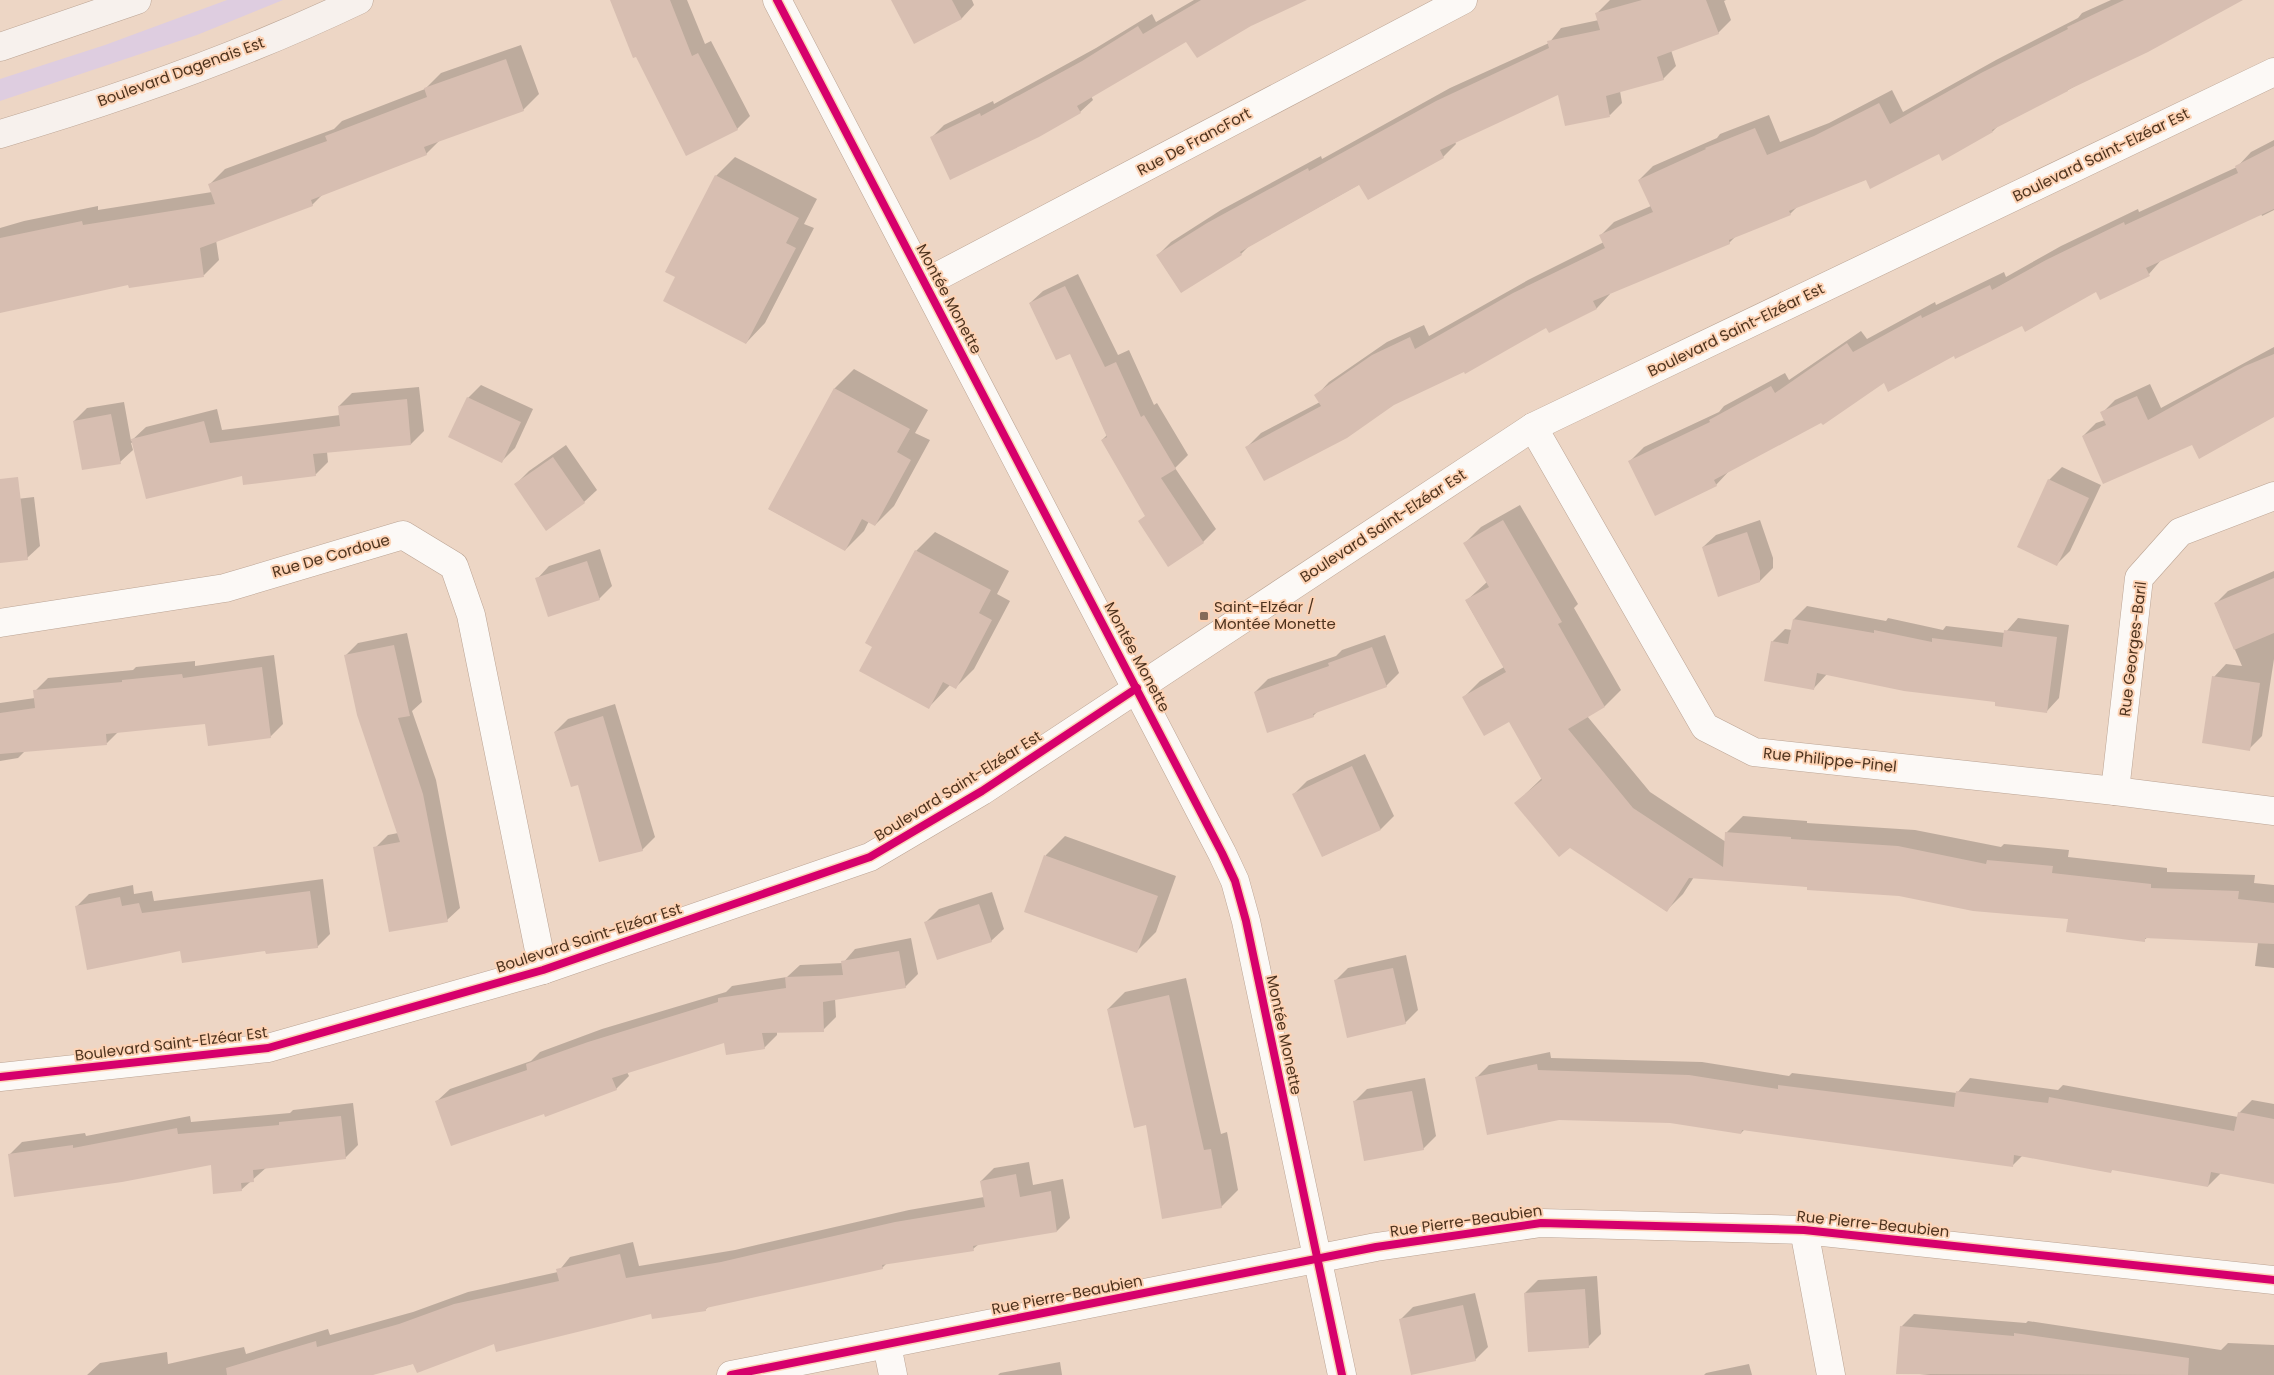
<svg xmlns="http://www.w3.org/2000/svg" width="2274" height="1375" font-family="Poppins,sans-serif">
<rect width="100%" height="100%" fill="#edd6c5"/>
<path fill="#decde0" d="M 227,0 L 283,0 L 197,35 L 0,101 L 0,79 L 105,45 Z"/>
<g fill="#0003">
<path d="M 611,0 L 687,0 L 705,44 L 711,41 L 750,116 L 737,129 Z"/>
<path d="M 893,0 L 972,0 L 974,5 L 962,18 L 914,42 Z"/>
<path d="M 1194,0 L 1304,0 L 1187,40 L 1091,96 L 1093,100 L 1080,112 L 931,138 L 944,125 L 993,101 L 994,104 L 1096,48 L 1152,14 L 1156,22 Z"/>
<path d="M 1610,0 L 1726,0 L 1724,1 L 1731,20 L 1718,33 L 1671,50 L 1676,66 L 1663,79 L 1620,91 L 1622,103 L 1610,115 L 1559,93 L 1455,142 L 1456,144 L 1443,157 L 1360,184 L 1249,246 L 1241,254 L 1158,255 L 1171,242 L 1221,210 L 1321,156 L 1322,159 L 1450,88 L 1549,43 L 1561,28 L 1599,20 L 1597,13 Z"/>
<path d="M 2111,0 L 2231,0 L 2068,90 L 1998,126 L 1993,131 L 1799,205 L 1790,214 L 1736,236 L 1729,243 L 1609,293 L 1610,294 L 1597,308 L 1549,331 L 1547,326 L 1465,371 L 1247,447 L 1261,433 L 1320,402 L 1316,396 L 1329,382 L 1387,342 L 1424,325 L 1429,336 L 1528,280 L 1604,242 L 1601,235 L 1614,222 L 1651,206 L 1639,180 L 1653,166 L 1717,138 L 1720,134 L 1769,115 L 1780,142 L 1829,123 L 1892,90 L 1903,112 L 1996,60 L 2078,18 L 2082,13 Z"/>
<path d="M 521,45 L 539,94 L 523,110 L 441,139 L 426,154 L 324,193 L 312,205 L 216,240 L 219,260 L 204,275 L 129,284 L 0,312 L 0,228 L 24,221 L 98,206 L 98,210 L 212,192 L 210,184 L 225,169 L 334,129 L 342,121 L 425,89 L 441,73 Z"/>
<path d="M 2274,140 L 2274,210 L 2262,216 L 2261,213 L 2162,259 L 2149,274 L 2097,291 L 1954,355 L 1884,382 L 1822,421 L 1730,470 L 1716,485 L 1630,461 L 1644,447 L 1719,412 L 1724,406 L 1785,373 L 1789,380 L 1861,331 L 1867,339 L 1935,302 L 1936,305 L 2004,272 L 2006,277 L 2061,246 L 2138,209 L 2139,212 L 2237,167 L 2251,152 Z"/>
<path d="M 735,157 L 817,199 L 804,224 L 814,228 L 765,323 L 746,343 L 677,276 L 716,176 Z"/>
<path d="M 1078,274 L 1118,355 L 1129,350 L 1154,405 L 1157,403 L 1188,455 L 1175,468 L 1216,529 L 1203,542 L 1146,515 L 1102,440 L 1107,435 L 1070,352 L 1030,303 L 1043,291 Z"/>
<path d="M 2274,347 L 2274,410 L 2192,443 L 2083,436 L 2096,423 L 2105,420 L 2102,413 L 2115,400 L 2150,384 L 2161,408 Z"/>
<path d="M 854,369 L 928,410 L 915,433 L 930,440 L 894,506 L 875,525 L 869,521 L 864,531 L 845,550 L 769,509 L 835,388 Z"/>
<path d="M 481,385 L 533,409 L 515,448 L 502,461 L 468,398 Z"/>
<path d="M 419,387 L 424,431 L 411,444 L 327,452 L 328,462 L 315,475 L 243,474 L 134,442 L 131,443 L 133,450 L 120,462 L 74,421 L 87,408 L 124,402 L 131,441 L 146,427 L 217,409 L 222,430 L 340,415 L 339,406 L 352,393 Z"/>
<path d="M 566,445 L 597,490 L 584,502 L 516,484 L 529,471 Z"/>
<path d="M 2062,467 L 2101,485 L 2070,551 L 2057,564 L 2049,480 Z"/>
<path d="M 34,497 L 40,546 L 27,558 L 0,562 L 0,501 Z"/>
<path d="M 1520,505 L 1578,604 L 1574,608 L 1621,690 L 1605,706 L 1587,716 L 1650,792 L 1726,842 L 1726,833 L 1743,816 L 1807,821 L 1807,823 L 1915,830 L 2001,847 L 2004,844 L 2069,850 L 2068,857 L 2167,868 L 2167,872 L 2255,875 L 2254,883 L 2274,885 L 2274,968 L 2255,966 L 2258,942 L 2148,937 L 2144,940 L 2069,918 L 1899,894 L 1694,877 L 1683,894 L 1666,911 L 1516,803 L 1542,778 L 1509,720 L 1464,697 L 1480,681 L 1504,667 L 1466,601 L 1487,582 L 1465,543 L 1481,527 Z"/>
<path d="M 1760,520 L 1773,558 L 1773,568 L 1760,581 L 1703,547 L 1716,535 Z"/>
<path d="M 935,532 L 1009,571 L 997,594 L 1010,601 L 974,669 L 955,688 L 950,685 L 929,707 L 874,647 L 916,551 Z"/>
<path d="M 600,549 L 612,586 L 599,599 L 537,579 L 549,566 Z"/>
<path d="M 2274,571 L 2274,659 L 2262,736 L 2249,749 L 2214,677 L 2226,664 L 2242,666 L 2215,604 L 2228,591 Z"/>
<path d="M 1807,606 L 1886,621 L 1888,618 L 1943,630 L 1946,626 L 2005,633 L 2018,618 L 2069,625 L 2059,698 L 2047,711 L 1997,700 L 1827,674 L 1814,688 L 1772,642 L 1785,629 L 1792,630 L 1794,619 Z"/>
<path d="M 407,633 L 422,702 L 412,711 L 436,780 L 460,908 L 447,920 L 375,848 L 388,835 L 398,833 L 345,656 L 358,643 Z"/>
<path d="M 1385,635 L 1399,673 L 1386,686 L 1319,710 L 1313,716 L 1255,692 L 1268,679 L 1336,656 L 1342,650 Z"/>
<path d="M 274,655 L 283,724 L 270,737 L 207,722 L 118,732 L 107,743 L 25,751 L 18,758 L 0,761 L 0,703 L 35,698 L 35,691 L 48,678 L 133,670 L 136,667 L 195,661 L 195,666 Z"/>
<path d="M 615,704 L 655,837 L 642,850 L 555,732 L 568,719 Z"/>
<path d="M 1365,754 L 1394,816 L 1381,829 L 1323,856 L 1294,794 L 1307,781 Z"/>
<path d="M 1065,836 L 1176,876 L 1156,932 L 1137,951 L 1026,911 L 1046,855 Z"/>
<path d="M 323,879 L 330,934 L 317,947 L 267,950 L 181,949 L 76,907 L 89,894 L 133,885 L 134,894 L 152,891 L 154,901 Z"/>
<path d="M 992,892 L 1004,929 L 991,941 L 926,922 L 939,909 Z"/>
<path d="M 911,938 L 918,974 L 905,987 L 835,999 L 836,1017 L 823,1030 L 777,1032 L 777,1035 L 764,1048 L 725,1041 L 627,1072 L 629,1076 L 616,1089 L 545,1113 L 437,1101 L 450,1089 L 531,1061 L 540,1052 L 602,1029 L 726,992 L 732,986 L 787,977 L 800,965 L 843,963 L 855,949 Z"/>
<path d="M 1406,955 L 1418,1010 L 1405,1023 L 1335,981 L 1348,968 Z"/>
<path d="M 1186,978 L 1221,1134 L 1227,1132 L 1238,1190 L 1221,1207 L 1147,1123 L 1108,1009 L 1125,992 Z"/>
<path d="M 1550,1052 L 1551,1058 L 1702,1062 L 1789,1076 L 1792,1073 L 1957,1093 L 1970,1078 L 2058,1090 L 2063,1085 L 2238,1117 L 2239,1113 L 2252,1100 L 2274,1104 L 2274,1183 L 2221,1173 L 2208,1186 L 2113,1169 L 2111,1171 L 2023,1155 L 2013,1165 L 1745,1129 L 1741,1133 L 1476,1078 L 1489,1065 Z"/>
<path d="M 1425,1078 L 1436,1136 L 1423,1149 L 1354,1102 L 1367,1089 Z"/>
<path d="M 353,1103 L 358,1145 L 345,1158 L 267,1167 L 241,1190 L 212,1163 L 9,1155 L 22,1142 L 85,1133 L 86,1136 L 190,1116 L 191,1122 L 290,1113 L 293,1110 Z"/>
<path d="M 1029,1162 L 1033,1185 L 1063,1179 L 1070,1218 L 1057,1231 L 979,1244 L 973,1249 L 887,1263 L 882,1268 L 709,1306 L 706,1309 L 652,1313 L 495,1343 L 368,1375 L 87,1375 L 100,1363 L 167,1352 L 168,1364 L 244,1347 L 246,1354 L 328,1329 L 330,1335 L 413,1312 L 468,1292 L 558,1272 L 570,1257 L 633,1242 L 639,1266 L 735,1250 L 909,1210 L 984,1197 L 981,1181 L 994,1168 Z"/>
<path d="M 1597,1276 L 1601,1334 L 1588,1347 L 1525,1293 L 1538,1280 Z"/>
<path d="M 1475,1293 L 1488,1347 L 1475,1360 L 1400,1320 L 1413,1307 Z"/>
<path d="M 1914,1314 L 2026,1323 L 2028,1321 L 2221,1350 L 2228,1343 L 2274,1345 L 2274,1375 L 1930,1375 L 1898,1372 L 1901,1327 Z"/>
<path d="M 1060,1362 L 1062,1375 L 998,1375 L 1000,1373 Z"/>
<path d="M 1749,1364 L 1752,1375 L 1704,1375 L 1706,1373 Z"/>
</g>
<g fill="#d7beb1">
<path d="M 610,0 L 670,0 L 692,56 L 698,53 L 738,130 L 686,156 L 636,57 L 633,58 Z"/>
<path d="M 891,0 L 952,0 L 962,19 L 914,44 Z"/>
<path d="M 1201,0 L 1307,0 L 1251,26 L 1197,58 L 1186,42 L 1077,106 L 1081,113 L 1039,137 L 950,180 L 930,137 L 980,113 L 981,116 L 1082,61 L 1138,26 L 1143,34 Z"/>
<path d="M 1642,0 L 1706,0 L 1719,34 L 1657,57 L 1664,80 L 1606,96 L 1610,117 L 1565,126 L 1558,95 L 1440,150 L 1444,158 L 1368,200 L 1359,185 L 1240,252 L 1242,255 L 1181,293 L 1156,255 L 1207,223 L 1308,168 L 1309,171 L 1436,101 L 1549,48 L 1547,41 L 1600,30 L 1595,13 Z"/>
<path d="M 2124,0 L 2243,0 L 2148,52 L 2068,90 L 2068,91 L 1992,130 L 1993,132 L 1942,161 L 1939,154 L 1870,189 L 1866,180 L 1789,211 L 1791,215 L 1729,240 L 1730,244 L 1593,301 L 1597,309 L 1549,333 L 1546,328 L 1465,374 L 1464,372 L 1394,405 L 1347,438 L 1264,481 L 1245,447 L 1321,406 L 1314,395 L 1372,355 L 1410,337 L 1415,349 L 1513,293 L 1605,248 L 1599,235 L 1653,212 L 1638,180 L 1706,149 L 1705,148 L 1755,128 L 1767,155 L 1814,136 L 1879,103 L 1890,124 L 1981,73 L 2068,29 L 2067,27 Z"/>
<path d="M 506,59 L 524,111 L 424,147 L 427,155 L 311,200 L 313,206 L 200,248 L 204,277 L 129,288 L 128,285 L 0,313 L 0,238 L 82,221 L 83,225 L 215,204 L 208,184 L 327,141 L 325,136 L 427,97 L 424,88 Z"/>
<path d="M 2274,146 L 2274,209 L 2146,268 L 2150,276 L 2100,300 L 2096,292 L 2025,332 L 2022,326 L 1955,359 L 1954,356 L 1888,392 L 1884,383 L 1823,425 L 1821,423 L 1714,480 L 1717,486 L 1655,516 L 1628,461 L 1710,422 L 1709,420 L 1771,386 L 1775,393 L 1847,343 L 1853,352 L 1921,315 L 1922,318 L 1990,285 L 1992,290 L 2046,260 L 2124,222 L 2125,225 L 2238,173 L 2235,166 Z"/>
<path d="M 715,175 L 799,218 L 786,243 L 796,248 L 746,344 L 663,301 L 675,277 L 665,272 Z"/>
<path d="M 1065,286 L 1105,367 L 1116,362 L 1141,417 L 1144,415 L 1176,469 L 1161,478 L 1204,543 L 1168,567 L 1138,521 L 1145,516 L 1101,440 L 1107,437 L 1070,354 L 1056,360 L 1029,303 Z"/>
<path d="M 2274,354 L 2274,417 L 2199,459 L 2192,445 L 2103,484 L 2082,436 L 2106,425 L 2100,412 L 2137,396 L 2148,420 L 2245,366 Z"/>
<path d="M 834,388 L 910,429 L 897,452 L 911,460 L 875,526 L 862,519 L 845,551 L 768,509 Z"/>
<path d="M 467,397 L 521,422 L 502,463 L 448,437 Z"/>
<path d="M 407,399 L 411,445 L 313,454 L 316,476 L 243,485 L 242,476 L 146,499 L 131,439 L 204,421 L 210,443 L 340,426 L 338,406 Z"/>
<path d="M 111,414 L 121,464 L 82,470 L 73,421 Z"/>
<path d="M 553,457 L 585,503 L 546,531 L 514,484 Z"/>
<path d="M 18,477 L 28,560 L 0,563 L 0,479 Z"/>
<path d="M 2048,479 L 2089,498 L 2057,566 L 2017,547 Z"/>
<path d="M 1503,520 L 1562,622 L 1558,624 L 1605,707 L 1568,729 L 1633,808 L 1723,867 L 1725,832 L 1791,837 L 1791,839 L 1898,846 L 1986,864 L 1987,860 L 2053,866 L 2052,873 L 2151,884 L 2151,888 L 2239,891 L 2238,899 L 2274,903 L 2274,944 L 2145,938 L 2145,942 L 2066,932 L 2068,919 L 1973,911 L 1899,896 L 1807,890 L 1807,887 L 1689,878 L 1667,912 L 1570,848 L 1559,857 L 1514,803 L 1542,780 L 1509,722 L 1484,736 L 1462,697 L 1506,672 L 1465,600 L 1489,587 L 1463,543 Z"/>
<path d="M 1747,532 L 1760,571 L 1760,582 L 1718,597 L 1702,547 Z"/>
<path d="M 915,550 L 991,590 L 979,613 L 992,620 L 956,689 L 943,682 L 929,709 L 859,671 L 872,647 L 865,643 Z"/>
<path d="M 587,561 L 600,600 L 548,617 L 535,578 Z"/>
<path d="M 2274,578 L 2274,633 L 2234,650 L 2214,603 Z"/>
<path d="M 1793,619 L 1874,633 L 1874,630 L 1932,642 L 1932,638 L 2002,647 L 2004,630 L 2057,637 L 2047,713 L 1995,706 L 1995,702 L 1904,691 L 1817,673 L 1814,690 L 1764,681 L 1771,641 L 1788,644 Z"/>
<path d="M 394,645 L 410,716 L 398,718 L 423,794 L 448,922 L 389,932 L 373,847 L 400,842 L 357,715 L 344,655 Z"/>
<path d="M 1372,647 L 1387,687 L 1313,714 L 1314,717 L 1267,733 L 1254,692 L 1329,666 L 1328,663 Z"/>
<path d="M 262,667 L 271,738 L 208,746 L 205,724 L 106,734 L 107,745 L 0,754 L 0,713 L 35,708 L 33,690 L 122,682 L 122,680 L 182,674 L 183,678 Z"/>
<path d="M 2212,676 L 2260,683 L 2250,751 L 2202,743 Z"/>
<path d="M 603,716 L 643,851 L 599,862 L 578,785 L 571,787 L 554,732 Z"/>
<path d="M 1352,766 L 1381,830 L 1322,857 L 1292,794 Z"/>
<path d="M 1044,855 L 1158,896 L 1137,953 L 1024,912 Z"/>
<path d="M 310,891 L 318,948 L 266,954 L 265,951 L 182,963 L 180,951 L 87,970 L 75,906 L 120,897 L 122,906 L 139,903 L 142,913 Z"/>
<path d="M 979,904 L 992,942 L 937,960 L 924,922 Z"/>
<path d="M 899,951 L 906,988 L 823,1002 L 824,1032 L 762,1033 L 765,1049 L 726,1055 L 724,1043 L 612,1078 L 617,1090 L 545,1117 L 544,1114 L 451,1146 L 435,1101 L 527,1070 L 526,1064 L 588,1042 L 718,1002 L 718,998 L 786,988 L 785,977 L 843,975 L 841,961 Z"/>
<path d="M 1393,968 L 1406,1024 L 1347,1038 L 1334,980 Z"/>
<path d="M 1169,995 L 1204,1150 L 1211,1149 L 1222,1208 L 1162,1219 L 1146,1125 L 1134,1128 L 1107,1009 Z"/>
<path d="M 1537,1064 L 1538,1070 L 1689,1075 L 1778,1089 L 1778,1085 L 1954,1107 L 1956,1091 L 2048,1103 L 2049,1097 L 2234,1131 L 2238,1112 L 2274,1119 L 2274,1184 L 2211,1172 L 2208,1187 L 2112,1170 L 2111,1173 L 2014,1155 L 2013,1167 L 1742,1130 L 1741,1134 L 1670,1123 L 1559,1120 L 1487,1135 L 1475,1077 Z"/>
<path d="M 1412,1091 L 1424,1150 L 1364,1161 L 1353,1101 Z"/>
<path d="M 341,1116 L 346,1159 L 253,1170 L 254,1182 L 241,1183 L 242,1191 L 213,1194 L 211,1165 L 122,1182 L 14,1197 L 8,1154 L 73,1145 L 73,1148 L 177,1128 L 178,1134 L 279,1125 L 279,1122 Z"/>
<path d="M 1016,1174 L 1020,1197 L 1051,1191 L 1057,1232 L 973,1246 L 974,1251 L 882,1265 L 883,1269 L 706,1308 L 706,1311 L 652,1319 L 651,1314 L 496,1352 L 494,1344 L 417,1373 L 413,1364 L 373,1375 L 227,1375 L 226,1368 L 316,1341 L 317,1347 L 399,1324 L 454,1304 L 559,1281 L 556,1269 L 620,1254 L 626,1278 L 721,1262 L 895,1222 L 985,1207 L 980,1181 Z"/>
<path d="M 1585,1289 L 1589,1348 L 1528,1352 L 1524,1293 Z"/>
<path d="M 1463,1305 L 1476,1361 L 1411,1375 L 1399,1319 Z"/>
<path d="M 1900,1326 L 2014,1336 L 2014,1333 L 2189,1358 L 2188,1375 L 1896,1374 Z"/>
</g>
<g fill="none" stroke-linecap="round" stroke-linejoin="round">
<defs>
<g id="minor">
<path d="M 777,0 L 1222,853 L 1235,881 L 1246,921 L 1342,1375"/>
<path d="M 925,283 L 1463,0"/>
<path d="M 1533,427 L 1705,727 L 1754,752 L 2115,791 L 2274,811"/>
<path d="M 0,623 L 225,588 L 403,535 L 454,566 L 471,615 L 543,970"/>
<path d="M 2115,791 L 2139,578 L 2180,532 L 2274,496"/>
<path d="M 1804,1230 L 1831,1375"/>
<path d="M 887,1345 L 893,1375"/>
<path d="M 731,1375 L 1376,1247 L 1541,1223 L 1804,1230 L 2274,1280"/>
</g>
<path id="tertiary" d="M 0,1077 L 268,1048 L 543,970 L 870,857 L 982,791 L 1533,427 L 2274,72"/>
<g id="secondary">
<path d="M 0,47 L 137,0"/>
<path d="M 0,134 C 122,98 244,55 359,0"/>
</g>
</defs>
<use href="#minor" stroke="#bba494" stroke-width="29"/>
<use href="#tertiary" stroke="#bba494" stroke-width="29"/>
<use href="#secondary" stroke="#bba494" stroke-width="29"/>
<use href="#minor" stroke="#fcf9f6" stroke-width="28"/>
<use href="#tertiary" stroke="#fcf9f6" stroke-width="28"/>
<use href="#secondary" stroke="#f7f1ed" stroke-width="28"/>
<defs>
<g id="cycleway">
<path d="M 777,0 L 1222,853 L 1235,881 L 1246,921 L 1342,1375"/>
<path d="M 0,1077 L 268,1048 L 543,970 L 870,857 L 982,791 L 1137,688"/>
<path d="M 731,1375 L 1376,1247 L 1541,1223 L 1804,1230 L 2274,1280"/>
</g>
</defs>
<use href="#cycleway" stroke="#fdd3b5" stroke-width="11"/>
<use href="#cycleway" stroke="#d6006c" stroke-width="8"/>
</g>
<rect fill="#866c58" stroke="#fdd3b5" stroke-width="2" x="1199" y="611" width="10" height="10" rx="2.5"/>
<g text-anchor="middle" stroke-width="4" stroke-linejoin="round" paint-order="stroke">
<g font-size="15" fill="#4e331e" stroke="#fdd3b5">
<text transform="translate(181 72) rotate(-20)" y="5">Boulevard Dagenais Est</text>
<text transform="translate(1194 142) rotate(-28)" y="5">Rue De FrancFort</text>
<text transform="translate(2101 155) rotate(-26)" y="5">Boulevard Saint-Elzéar Est</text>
<text transform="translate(949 299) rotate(62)" y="5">Montée Monette</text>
<text transform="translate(1736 330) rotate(-26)" y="5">Boulevard Saint-Elzéar Est</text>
<text transform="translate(1383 526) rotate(-33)" y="5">Boulevard Saint-Elzéar Est</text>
<text transform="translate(331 556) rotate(-16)" y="5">Rue De Cordoue</text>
<text transform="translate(2133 649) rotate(-83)" y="5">Rue Georges-Baril</text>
<text transform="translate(1137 657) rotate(62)" y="5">Montée Monette</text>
<text transform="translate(1830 760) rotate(6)" y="5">Rue Philippe-Pinel</text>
<text transform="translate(958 786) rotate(-32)" y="5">Boulevard Saint-Elzéar Est</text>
<text transform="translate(589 938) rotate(-18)" y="5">Boulevard Saint-Elzéar Est</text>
<text transform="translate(1284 1035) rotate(78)" y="5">Montée Monette</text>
<text transform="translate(171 1044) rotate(-7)" y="5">Boulevard Saint-Elzéar Est</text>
<text transform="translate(1466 1221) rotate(-8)" y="5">Rue Pierre-Beaubien</text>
<text transform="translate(1873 1224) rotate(6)" y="5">Rue Pierre-Beaubien</text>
<text transform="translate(1067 1295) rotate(-11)" y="5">Rue Pierre-Beaubien</text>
</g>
<g font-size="15" fill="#4e331e" stroke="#fdd3b5" text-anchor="start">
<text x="1214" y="612">Saint-Elzéar /<tspan x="1214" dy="17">Montée Monette</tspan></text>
</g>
</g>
</svg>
